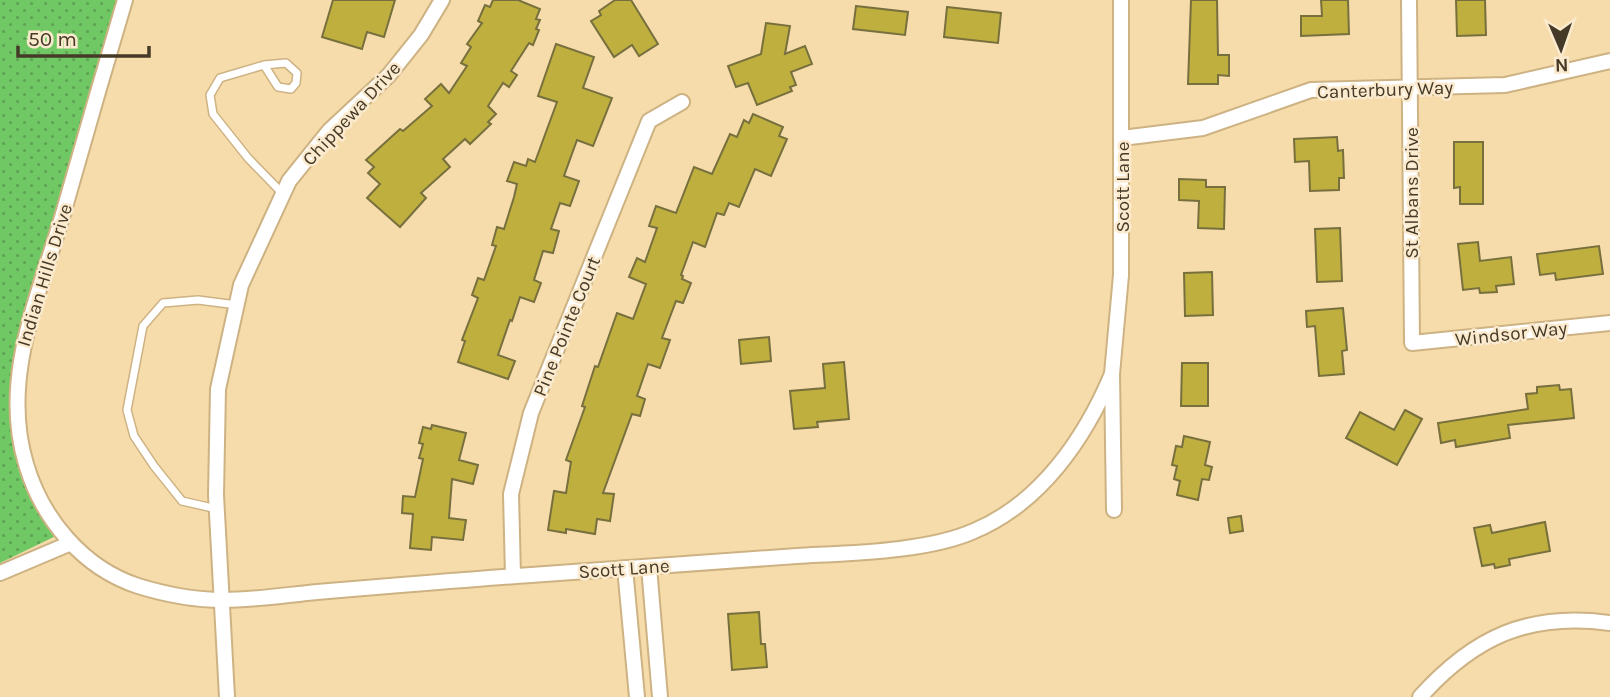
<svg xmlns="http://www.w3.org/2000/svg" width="1610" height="697" font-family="Karla,sans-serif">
<defs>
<pattern id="grass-dots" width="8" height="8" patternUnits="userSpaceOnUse" patternTransform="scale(1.75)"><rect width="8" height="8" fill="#70c865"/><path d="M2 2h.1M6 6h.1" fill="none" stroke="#5ea353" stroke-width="1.8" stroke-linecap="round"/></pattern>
</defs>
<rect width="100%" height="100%" fill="#f7dcab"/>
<path fill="url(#grass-dots)" d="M 0,0 L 120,0 L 16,402 L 40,499 L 62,533 L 0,563 Z"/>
<g fill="#beaf3f" stroke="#77703e" stroke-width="2">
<path d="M 333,0 L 395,0 L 384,37 L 367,32 L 362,49 L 322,37 Z"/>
<path d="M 493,0 L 518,0 L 540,9 L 536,19 L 540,20 L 536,29 L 539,30 L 533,45 L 529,43 L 511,71 L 517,75 L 509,87 L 503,83 L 488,106 L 496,114 L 488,122 L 491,124 L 470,144 L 465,139 L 443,159 L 450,167 L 421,193 L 426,198 L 400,227 L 367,198 L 380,184 L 368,173 L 374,167 L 366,160 L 400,129 L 403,131 L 432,106 L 425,99 L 441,84 L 449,93 L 467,66 L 461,63 L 471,47 L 467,44 L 482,23 L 478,21 L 485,5 L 490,7 Z"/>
<path d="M 615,0 L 631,0 L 658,44 L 639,56 L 632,45 L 614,57 L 591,21 L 601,15 L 599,11 Z"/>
<path d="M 1191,0 L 1217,0 L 1218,55 L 1229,55 L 1229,76 L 1218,75 L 1218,84 L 1188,84 Z"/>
<path d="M 1321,0 L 1348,0 L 1349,34 L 1301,36 L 1301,16 L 1322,16 Z"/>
<path d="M 1456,0 L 1485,0 L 1486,35 L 1457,36 Z"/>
<path d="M 856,6 L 908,12 L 905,35 L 853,29 Z"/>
<path d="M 947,7 L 1001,13 L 998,43 L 944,37 Z"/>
<path d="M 766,23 L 790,26 L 785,54 L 805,46 L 812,64 L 791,72 L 796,85 L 790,87 L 792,91 L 757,105 L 748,83 L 736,87 L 728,66 L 761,54 Z"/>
<path d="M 556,44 L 594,57 L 583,88 L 612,98 L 593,146 L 577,140 L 564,176 L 579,181 L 570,206 L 560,203 L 551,229 L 559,231 L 553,253 L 543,251 L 534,280 L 541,283 L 534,302 L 520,297 L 512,321 L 510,320 L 498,355 L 515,361 L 508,379 L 458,362 L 465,341 L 462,340 L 478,298 L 472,295 L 478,278 L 484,280 L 496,246 L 492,245 L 497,227 L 504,229 L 514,197 L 517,184 L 507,181 L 514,162 L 526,166 L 528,159 L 535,162 L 557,102 L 538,96 Z"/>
<path d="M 753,114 L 783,127 L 779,136 L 787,139 L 771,176 L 755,169 L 739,207 L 729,203 L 724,215 L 717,213 L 705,247 L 693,242 L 681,275 L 683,276 L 682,279 L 691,283 L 683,303 L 676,301 L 662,338 L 670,340 L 660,368 L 648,364 L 637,396 L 645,399 L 640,416 L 632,414 L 603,493 L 614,494 L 610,521 L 597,519 L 595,534 L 566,529 L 566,533 L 548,530 L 554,491 L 566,493 L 571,462 L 566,460 L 585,407 L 582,406 L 595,366 L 598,367 L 617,313 L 633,319 L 646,284 L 629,277 L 637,258 L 645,262 L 657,228 L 649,226 L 656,206 L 676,213 L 694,167 L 712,174 L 730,134 L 737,137 L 744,120 L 749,123 Z"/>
<path d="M 1337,137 L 1338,151 L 1343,150 L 1344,178 L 1339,178 L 1339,190 L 1310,191 L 1309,161 L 1295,162 L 1294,139 Z"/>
<path d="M 1454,142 L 1483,142 L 1483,204 L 1460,204 L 1460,187 L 1454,188 Z"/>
<path d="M 1179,179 L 1206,180 L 1206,187 L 1225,187 L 1224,229 L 1198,228 L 1199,201 L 1179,200 Z"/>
<path d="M 1340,228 L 1342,281 L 1317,282 L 1315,229 Z"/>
<path d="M 1478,242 L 1480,261 L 1511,257 L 1514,284 L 1496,286 L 1497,292 L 1480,293 L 1479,288 L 1463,290 L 1458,244 Z"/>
<path d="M 1599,246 L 1603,274 L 1556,280 L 1555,273 L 1540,275 L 1537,254 Z"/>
<path d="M 1212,272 L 1213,315 L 1185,316 L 1184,273 Z"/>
<path d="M 1343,308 L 1347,350 L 1342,351 L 1344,374 L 1319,376 L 1315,326 L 1307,327 L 1306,311 Z"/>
<path d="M 769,337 L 771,361 L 741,364 L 739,340 Z"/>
<path d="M 844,362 L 849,419 L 817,422 L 818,427 L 794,429 L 790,391 L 825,388 L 823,364 Z"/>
<path d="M 1182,363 L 1208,363 L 1208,406 L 1181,406 Z"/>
<path d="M 1559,385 L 1560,390 L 1571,389 L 1574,418 L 1508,425 L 1510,438 L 1456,447 L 1455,440 L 1441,443 L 1438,423 L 1528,409 L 1526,394 L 1537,393 L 1537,387 Z"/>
<path d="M 1405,410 L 1422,419 L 1397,465 L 1346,438 L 1360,412 L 1394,430 Z"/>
<path d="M 432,425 L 466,433 L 459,460 L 478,465 L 473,484 L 452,479 L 449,518 L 466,520 L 463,540 L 432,537 L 431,550 L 410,548 L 413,514 L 402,513 L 403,496 L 415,497 L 423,459 L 419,458 L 423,444 L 419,443 L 423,427 L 431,429 Z"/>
<path d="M 1184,436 L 1210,442 L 1205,465 L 1212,467 L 1209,480 L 1202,479 L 1198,500 L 1177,495 L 1180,481 L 1174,479 L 1177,466 L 1172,465 L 1176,446 L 1182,447 Z"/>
<path d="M 1241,516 L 1243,531 L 1230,533 L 1228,518 Z"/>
<path d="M 1545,522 L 1550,551 L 1509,559 L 1510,565 L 1495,568 L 1494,564 L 1482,566 L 1474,528 L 1490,525 L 1492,533 Z"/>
<path d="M 759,612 L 761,644 L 765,644 L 767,667 L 732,670 L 728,614 Z"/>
</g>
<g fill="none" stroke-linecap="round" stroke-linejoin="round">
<defs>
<g id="lane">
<path d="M 264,65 L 278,87 L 291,89 L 296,83 L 297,73 L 286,63 L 264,65 L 220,78 L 210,95 L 213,114 L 248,158 L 283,194"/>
<path d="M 217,509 L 182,501 L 154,466 L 134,436 L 127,410 L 143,326 L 163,303 L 198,300 L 237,305"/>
</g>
<g id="street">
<path d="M 125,0 C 104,71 83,143 63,214 C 39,296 0,378 26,464 C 42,519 83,568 138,586 C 164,594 195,600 223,600 C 254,600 286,595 317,592 C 388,586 459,580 531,575 C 619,569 708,563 797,556 C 849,553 927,552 974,531 C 1041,503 1085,438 1112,374"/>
<path d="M 1409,0 L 1412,343 L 1610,323"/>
<path d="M 1122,138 L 1203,128 L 1311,90 L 1505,85 L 1610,61"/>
<path d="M 1114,510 L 1112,374 L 1121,275 L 1121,0"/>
<path d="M 649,567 L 660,697"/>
<path d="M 625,568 L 637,697"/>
<path d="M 0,573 L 71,543"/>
<path d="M 513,576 L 511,494 L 531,413 L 649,121 L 682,102"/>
<path d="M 227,697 L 216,495 L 218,389 L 241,285 L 289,181 L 330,130 L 389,75 L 421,35 L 442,0"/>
<path d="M 1420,697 C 1474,637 1528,612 1610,623"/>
</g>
</defs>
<use href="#lane" stroke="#cdb283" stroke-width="10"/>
<use href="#street" stroke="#cdb283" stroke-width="18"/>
<use href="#lane" stroke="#fff" stroke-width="7"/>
<use href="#street" stroke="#fff" stroke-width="14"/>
</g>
<g text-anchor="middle" stroke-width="5" stroke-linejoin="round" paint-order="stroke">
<g font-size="19" fill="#453a27" stroke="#fbeacd">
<text transform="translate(1385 89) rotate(-2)" y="7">Canterbury Way</text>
<text transform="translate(351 113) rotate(-47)" y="7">Chippewa Drive</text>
<text transform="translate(1122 187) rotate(-90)" y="7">Scott Lane</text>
<text transform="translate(1411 193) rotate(-90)" y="7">St Albans Drive</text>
<text transform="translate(44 275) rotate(-73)" y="7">Indian Hills Drive</text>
<text transform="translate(566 326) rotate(-68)" y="7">Pine Pointe Court</text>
<text transform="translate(1511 333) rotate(-6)" y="7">Windsor Way</text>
<text transform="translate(624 568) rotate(-4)" y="7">Scott Lane</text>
</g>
</g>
<g transform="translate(1561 49) rotate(178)" stroke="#fbeacd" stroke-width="5" paint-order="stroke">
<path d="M0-5L12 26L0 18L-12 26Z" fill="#453a27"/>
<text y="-10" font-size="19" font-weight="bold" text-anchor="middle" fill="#453a27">N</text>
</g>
<path d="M18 46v10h131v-10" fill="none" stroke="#453a27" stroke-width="3.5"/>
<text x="28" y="46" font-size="21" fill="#453a27" stroke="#fbeacd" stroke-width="5" paint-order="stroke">50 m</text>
</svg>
